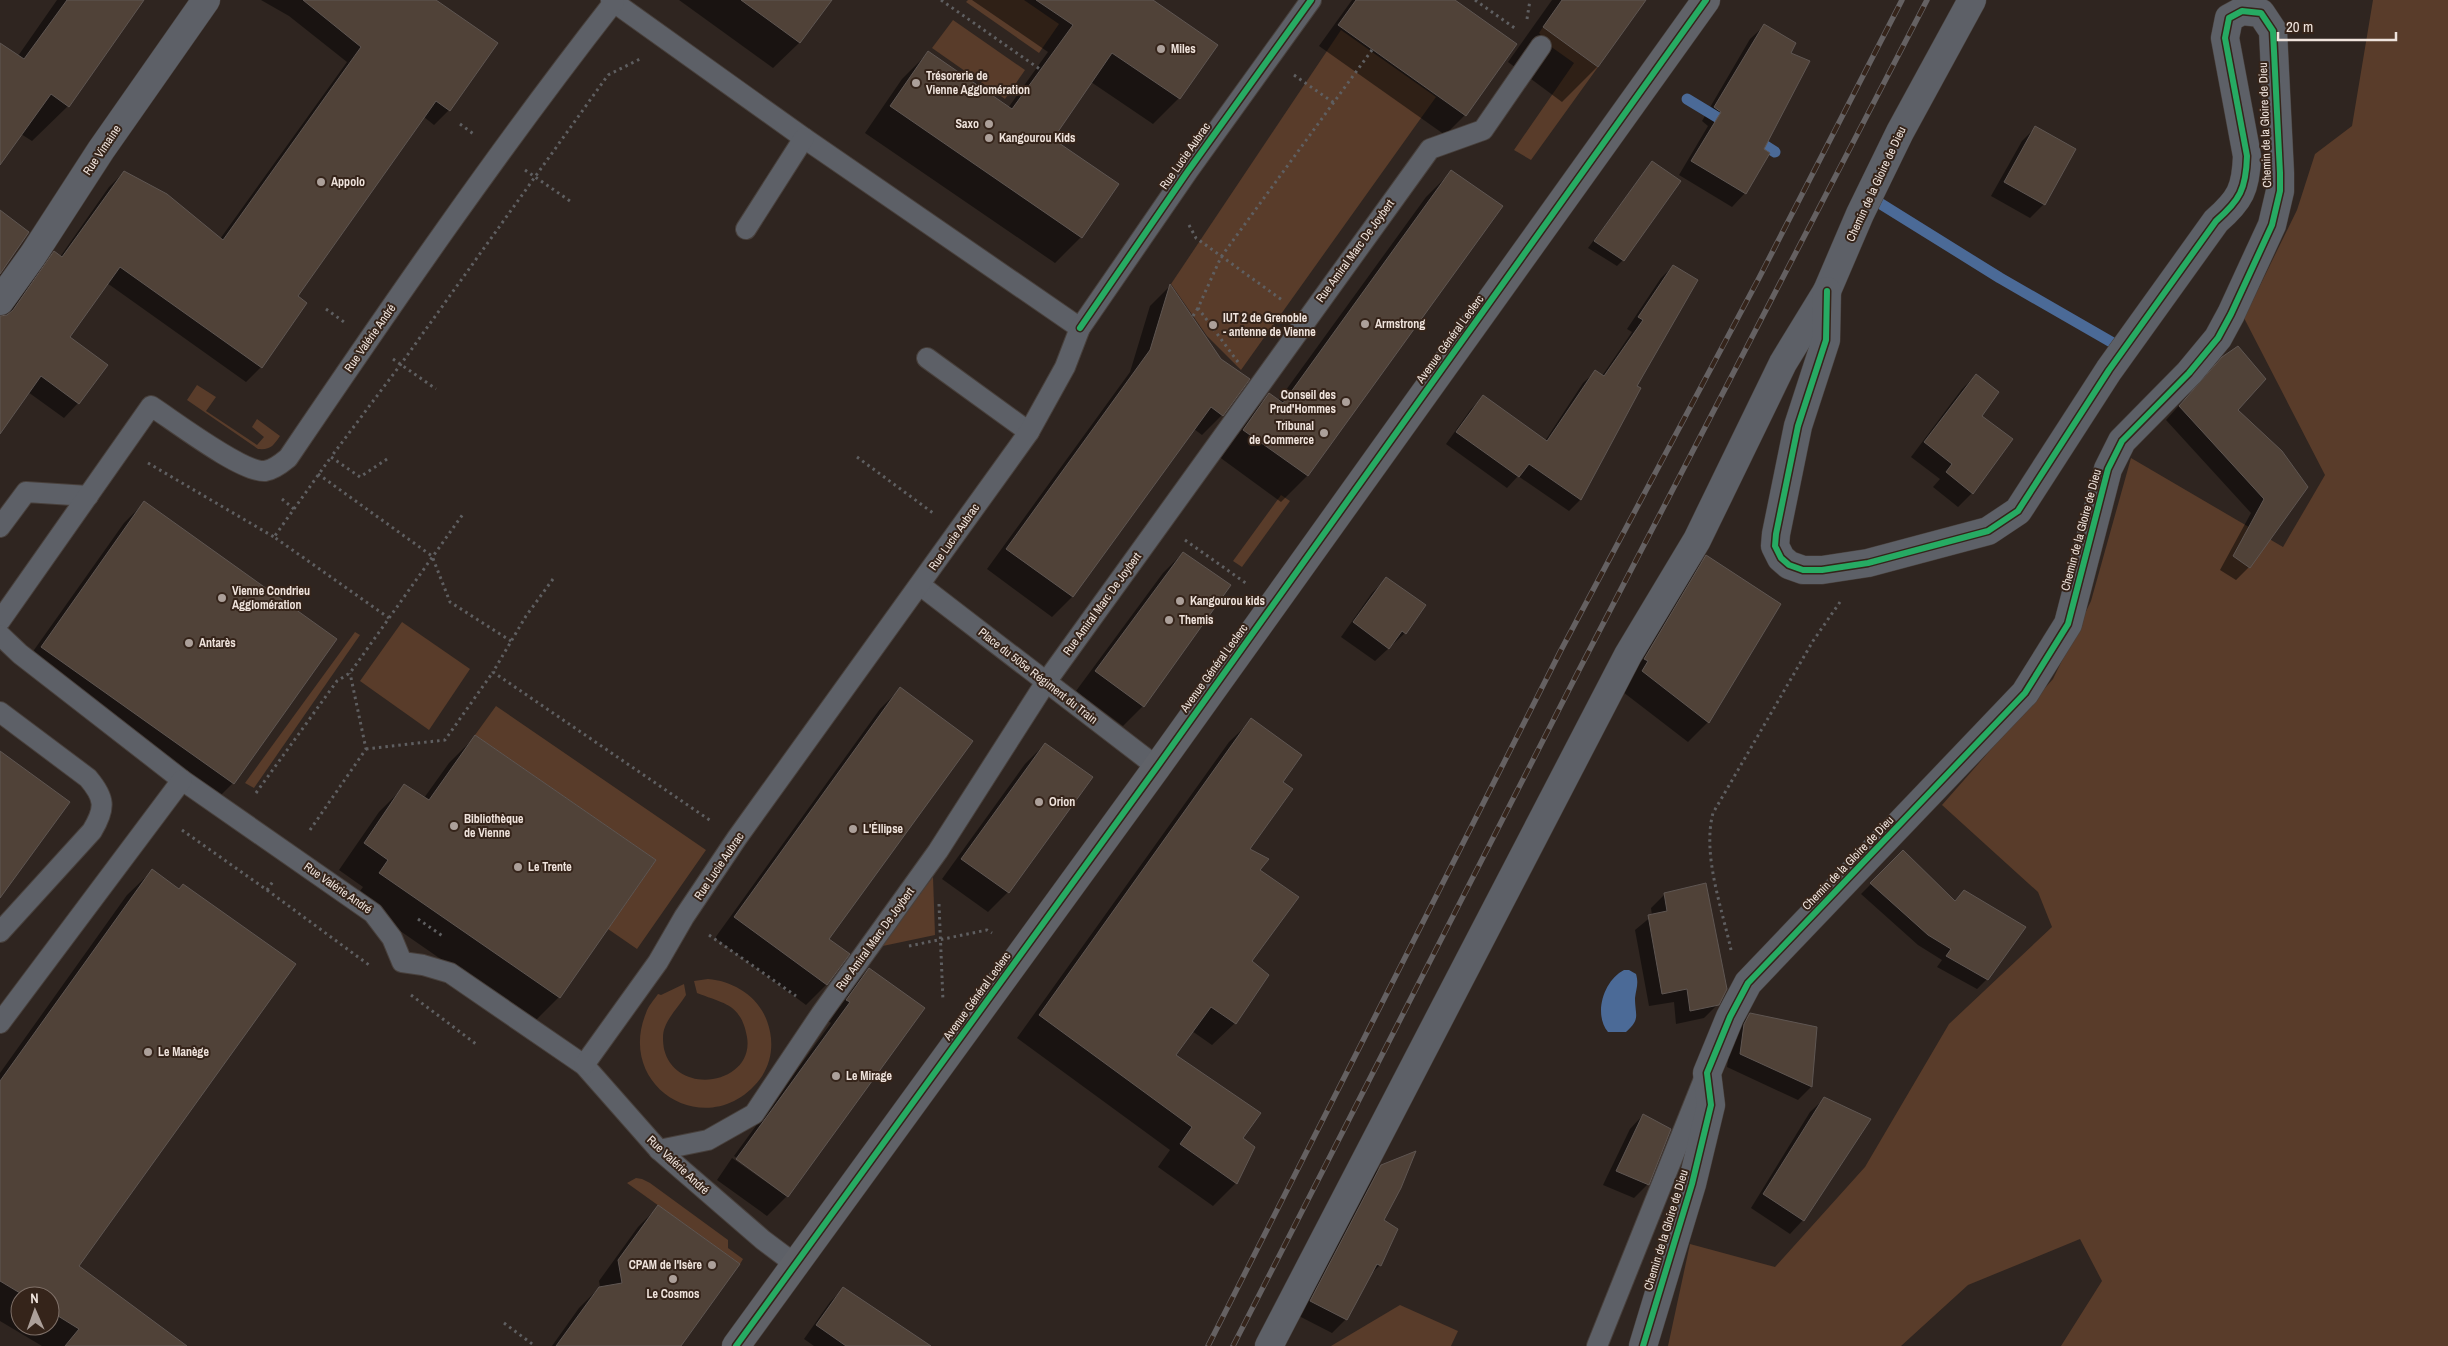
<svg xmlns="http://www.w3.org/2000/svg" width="2448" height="1346" font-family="'Archivo Narrow',sans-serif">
<rect width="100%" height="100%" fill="#2f2520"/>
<g fill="#593c2a">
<path d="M 968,0 L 1024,0 L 1059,24 L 1039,53 L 966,2 Z"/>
<path d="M 2373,0 L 2448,0 L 2448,1346 L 2061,1346 L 2102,1281 L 2080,1239 L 1968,1285 L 1901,1346 L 1668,1346 L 1690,1244 L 1775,1267 L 1865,1167 L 1949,1024 L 2052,927 L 2038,892 L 1942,805 L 2053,679 L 2091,601 L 2131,458 L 2283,547 L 2325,475 L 2244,318 L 2297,210 L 2315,154 L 2352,126 Z"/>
<path d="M 953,20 L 1025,70 L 1005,99 L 932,48 Z"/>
<path d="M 1543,27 L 1598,67 L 1531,160 L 1514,150 L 1574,63 L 1550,46 L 1539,33 Z"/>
<path d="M 1341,30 L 1436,97 L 1241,370 L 1207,336 L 1171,284 Z"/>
<path d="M 197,385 L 216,397 L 206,411 L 257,445 L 264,437 L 252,427 L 257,419 L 280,436 C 273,446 271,450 258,449 L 187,400 Z"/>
<path d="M 1281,495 L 1290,501 L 1242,567 L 1233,561 Z"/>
<path d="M 402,622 L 470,669 L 429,730 L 360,681 Z"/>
<path d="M 355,632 L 360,635 L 254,788 L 245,783 Z"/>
<path d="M 496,706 L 706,850 L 637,949 L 608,929 L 656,860 L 475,735 Z"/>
<path d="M 933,877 L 935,935 L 878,947 Z"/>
<path d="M 708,979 C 733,981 758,996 767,1021 C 774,1040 773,1061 760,1079 C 710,1144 615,1089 646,1013 C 648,1006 654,1000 658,994 L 661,995 L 684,984 L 686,995 C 680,1005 669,1016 665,1027 C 662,1033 663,1043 664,1049 C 676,1098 755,1084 747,1037 C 741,1004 725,1004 697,993 L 694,981 Z"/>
<path d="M 636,1178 L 642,1179 L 650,1183 L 728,1240 L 728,1248 L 743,1259 L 740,1264 L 627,1183 Z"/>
<path d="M 1400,1305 L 1458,1331 L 1451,1346 L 1331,1346 Z"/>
</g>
<path fill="#4b6a97" d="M 1624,970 L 1629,970 L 1636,974 C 1639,984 1636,989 1635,998 C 1635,1015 1641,1019 1626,1032 L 1608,1032 C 1593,1014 1604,980 1624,970 Z"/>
<g fill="#0007" fill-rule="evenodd">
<path d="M 57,0 L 143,0 L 68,106 L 32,141 L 21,134 L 0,158 L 0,44 L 18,56 Z"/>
<path d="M 261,0 L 434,0 L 449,110 L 434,125 L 424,117 L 296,296 L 305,303 L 261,367 L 246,382 L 107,283 L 68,338 L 78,403 L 64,418 L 28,392 L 0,432 L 0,317 L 5,317 L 40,267 L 54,253 L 60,257 L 109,187 L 124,172 L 220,239 L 347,62 L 289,16 Z"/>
<path d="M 679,0 L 830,0 L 799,43 L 773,68 Z"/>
<path d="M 972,0 L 1151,0 L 1179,98 L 1153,124 L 1091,82 L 1051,139 L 1117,185 L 1081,237 L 1055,263 L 865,133 L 902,79 L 928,53 L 1008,108 L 1048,52 Z"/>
<path d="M 1352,0 L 1453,0 L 1465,115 L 1445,135 L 1319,46 Z"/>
<path d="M 1552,0 L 1645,0 L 1597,67 L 1562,102 L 1508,62 Z"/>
<path d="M 1764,26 L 1790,53 L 1745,193 L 1732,207 L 1679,175 L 1708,126 L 1702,121 L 1750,39 Z"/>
<path d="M 2035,128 L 2074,150 L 2044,204 L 2030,218 L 1991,196 L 2022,141 Z"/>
<path d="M 1652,162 L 1623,260 L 1617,266 L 1588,248 Z"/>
<path d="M 1452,171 L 1501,207 L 1307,476 L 1281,502 L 1218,456 L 1243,421 L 1269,395 L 1278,401 L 1426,197 Z"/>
<path d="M 1673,266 L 1635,386 L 1639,388 L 1580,500 L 1569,511 L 1518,476 L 1507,488 L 1446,444 L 1471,409 L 1483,397 L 1545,441 L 1583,383 L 1595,372 L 1602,376 L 1632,332 L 1627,329 L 1661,278 Z"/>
<path d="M 1170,286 L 1222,415 L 1202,435 L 1194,429 L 1072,597 L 1052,617 L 987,569 L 1130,372 L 1150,306 Z"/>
<path d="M 2209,372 L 2236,410 L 2281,452 L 2249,567 L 2236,580 L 2220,570 L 2251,513 L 2166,420 Z"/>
<path d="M 1976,375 L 1972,493 L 1958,507 L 1933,487 L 1940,479 L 1911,457 L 1962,389 Z"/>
<path d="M 144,503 L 335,639 L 233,783 L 213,803 L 22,667 L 124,523 Z"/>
<path d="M 1183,553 L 1143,706 L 1123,726 L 1076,691 L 1163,573 Z"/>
<path d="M 1706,557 L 1708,722 L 1688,742 L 1623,692 L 1686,577 Z"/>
<path d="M 1386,579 L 1405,633 L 1375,661 L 1341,637 L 1372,593 Z"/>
<path d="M 900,689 L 828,939 L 848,954 L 826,985 L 806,1005 L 715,938 L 880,709 Z"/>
<path d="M 1252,720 L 1281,783 L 1248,849 L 1259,871 L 1250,961 L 1235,1023 L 1212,1045 L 1192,1031 L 1174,1055 L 1241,1138 L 1254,1147 L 1236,1183 L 1213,1206 L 1158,1167 L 1170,1150 L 1017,1038 L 1229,742 Z"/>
<path d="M 475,737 L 559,997 L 533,1023 L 354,899 L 363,887 L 339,870 L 379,812 L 405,786 L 424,798 L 449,763 Z"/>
<path d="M 1045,744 L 1008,892 L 988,912 L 942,879 L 1025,764 Z"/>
<path d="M 1903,852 L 1954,901 L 1964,891 L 1987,979 L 1977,989 L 1937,967 L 1942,960 L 1918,945 L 1861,894 Z"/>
<path d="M 152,871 L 78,1267 L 185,1346 L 42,1346 L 0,1321 L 0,1073 L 127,895 ZM 20,1296 L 50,1296 L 50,1326 L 20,1326 Z"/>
<path d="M 1665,894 L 1718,1004 L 1704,1018 L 1676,1024 L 1674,1002 L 1649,1006 L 1635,930 L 1652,916 L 1651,908 Z"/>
<path d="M 869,969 L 787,1196 L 767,1216 L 717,1180 L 732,1158 L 786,1196 L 786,1193 L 734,1156 L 831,1023 L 827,1020 L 849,989 Z"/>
<path d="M 1750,1015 L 1815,1028 L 1811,1087 L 1798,1100 L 1727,1067 L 1731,1039 L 1736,1028 Z"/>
<path d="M 1824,1099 L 1803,1220 L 1790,1234 L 1751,1208 L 1810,1112 Z"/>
<path d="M 1643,1115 L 1670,1129 L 1647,1185 L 1634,1198 L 1603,1185 L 1630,1129 Z"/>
<path d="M 1381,1166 L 1382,1221 L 1380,1265 L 1369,1276 L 1346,1319 L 1332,1333 L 1297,1315 L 1367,1180 Z"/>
<path d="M 658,1207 L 679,1346 L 552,1346 L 579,1308 L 600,1287 L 599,1281 L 638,1227 Z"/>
<path d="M 843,1289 L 920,1346 L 814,1346 L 804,1339 L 830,1302 Z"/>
</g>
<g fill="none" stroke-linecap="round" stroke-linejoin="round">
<g stroke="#4b6a97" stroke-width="11">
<path d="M 1687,99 L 1730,125"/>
<path d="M 1753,138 L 1775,152"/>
<path d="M 1881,204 L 2000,278 L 2113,343"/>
</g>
</g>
<g fill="#504238" stroke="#5f5652">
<path d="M 67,0 L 144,0 L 69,107 L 51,94 L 0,165 L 0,43 L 24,59 Z"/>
<path d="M 303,0 L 436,0 L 498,43 L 450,111 L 436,101 L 298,296 L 307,303 L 262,368 L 120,267 L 70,337 L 108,365 L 79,404 L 41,376 L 0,434 L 0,316 L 7,315 L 13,310 L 54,251 L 62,257 L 124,171 L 167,194 L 223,240 L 361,47 Z"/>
<path d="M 741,0 L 832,0 L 800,43 Z"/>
<path d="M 1036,0 L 1153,0 L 1218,45 L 1180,99 L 1112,53 L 1053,139 L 1119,184 L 1082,238 L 890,106 L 928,51 L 1012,109 L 1073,25 Z"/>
<path d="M 1356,0 L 1455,0 L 1517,44 L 1466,116 L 1338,25 Z"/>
<path d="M 1562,0 L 1646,0 L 1598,67 L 1543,27 Z"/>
<path d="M 1764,24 L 1796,43 L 1791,53 L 1810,61 L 1764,149 L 1770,153 L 1746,194 L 1691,161 L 1721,112 L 1714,107 Z"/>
<path d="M 2035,126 L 2076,149 L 2045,205 L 2004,182 Z"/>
<path d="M 1652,161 L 1681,181 L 1624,261 L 1594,241 Z"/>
<path d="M 1451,170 L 1503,206 L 1308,476 L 1243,430 L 1269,393 L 1283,403 Z"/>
<path d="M 0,210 L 29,232 L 0,274 Z"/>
<path d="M 1673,265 L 1698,280 L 1637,386 L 1641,388 L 1581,500 L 1529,464 L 1519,477 L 1456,432 L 1483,395 L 1547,441 L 1595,370 L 1604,376 L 1643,320 L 1638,317 Z"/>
<path d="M 1170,284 L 1221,359 L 1250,379 L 1223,416 L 1211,407 L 1073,597 L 1006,549 L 1150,350 Z"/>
<path d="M 2238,346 L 2266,379 L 2238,410 L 2282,451 L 2308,487 L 2250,568 L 2233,556 L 2264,499 L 2179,406 L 2222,357 Z"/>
<path d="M 1976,374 L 1999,392 L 1982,416 L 2013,439 L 1973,494 L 1946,472 L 1952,464 L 1924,442 Z"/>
<path d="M 144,501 L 337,639 L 234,784 L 41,647 Z"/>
<path d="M 1183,552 L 1231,585 L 1144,707 L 1095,671 Z"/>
<path d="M 1706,555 L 1781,604 L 1709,723 L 1642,671 L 1648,661 L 1644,659 Z"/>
<path d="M 1386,577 L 1426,605 L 1406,634 L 1402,631 L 1389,649 L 1353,622 Z"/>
<path d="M 900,687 L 973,741 L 829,939 L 850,954 L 827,985 L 734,917 Z"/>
<path d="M 1251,718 L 1302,755 L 1283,782 L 1293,789 L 1250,849 L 1269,859 L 1260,870 L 1299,897 L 1252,961 L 1269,975 L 1236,1024 L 1211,1007 L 1176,1055 L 1261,1113 L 1243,1138 L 1255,1147 L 1237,1184 L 1180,1144 L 1192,1127 L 1039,1015 Z"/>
<path d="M 475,735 L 656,860 L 560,998 L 379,873 L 388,860 L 364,843 L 404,784 L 429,800 Z"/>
<path d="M 1045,743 L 1093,777 L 1009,893 L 961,859 Z"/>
<path d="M 0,751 L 70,802 L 0,898 Z"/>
<path d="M 1903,850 L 1955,901 L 1964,890 L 2026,927 L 1988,980 L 1946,956 L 1951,949 L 1928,935 L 1870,883 Z"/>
<path d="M 152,869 L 179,889 L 183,884 L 296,964 L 79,1266 L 187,1346 L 65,1346 L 79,1329 L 50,1311 L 50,1296 L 25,1296 L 0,1281 L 0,1081 Z"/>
<path d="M 1706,883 L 1727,989 L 1719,1005 L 1690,1011 L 1687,989 L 1662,994 L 1648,915 L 1667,911 L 1664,893 Z"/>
<path d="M 869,968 L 925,1008 L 788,1197 L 736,1159 L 850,1002 L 846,1000 Z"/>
<path d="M 1750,1013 L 1817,1027 L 1812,1087 L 1740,1054 L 1744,1024 Z"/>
<path d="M 1824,1097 L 1871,1119 L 1804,1221 L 1763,1194 Z"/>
<path d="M 1643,1114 L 1671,1129 L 1649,1185 L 1616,1171 Z"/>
<path d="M 1416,1151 L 1401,1188 L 1384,1220 L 1398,1229 L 1381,1266 L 1377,1264 L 1347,1320 L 1310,1301 L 1381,1165 Z"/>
<path d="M 658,1205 L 740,1264 L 681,1346 L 556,1346 L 599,1287 L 622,1283 L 618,1260 Z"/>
<path d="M 843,1287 L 931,1346 L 846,1346 L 816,1325 Z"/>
</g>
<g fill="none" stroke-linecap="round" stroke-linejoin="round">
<defs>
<g id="service">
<path d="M 611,0 L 804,138 L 1080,328"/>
<path d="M 746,229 L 804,138"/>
<path d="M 927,358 L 1029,432"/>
<path d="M 0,527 L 26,492 L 88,496"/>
<path d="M 920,585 L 1157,767"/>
<path d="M 0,621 L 151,406 C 173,420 242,473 265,471 C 273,470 282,463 288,458 C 393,303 499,149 614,2"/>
<path d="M 0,635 L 20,654 L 182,780 L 373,913 L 392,938 L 402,962 L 423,965 L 450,973 L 584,1065 L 659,1150 L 763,1240 L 795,1264"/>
<path d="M 0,712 L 88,778 C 105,798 106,808 92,831 L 0,932"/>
<path d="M 0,1023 L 182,780"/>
<path d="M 584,1065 L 658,962 L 684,917 L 737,838 L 1029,432 L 1065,367 L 1080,328 L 1188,171 L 1311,0"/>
<path d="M 659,1150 L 708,1140 L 754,1114 L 821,1014 L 938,851 L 1046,682 L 1430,149 L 1483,130 L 1541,46"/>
<path d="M 1597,1346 L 1706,1074"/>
</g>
<g id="minor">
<path d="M 0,301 L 33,255 L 101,150 L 206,0"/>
<path d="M 1269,1346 L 1628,655 L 1697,540 L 1783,363 L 1827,291 L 1860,214 L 1900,132 L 1972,0"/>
<path d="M 1643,1346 L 1692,1184 L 1711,1105 L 1707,1073 L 1730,1017 L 1748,983 L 2025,693 L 2068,624 L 2108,469 L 2122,441 L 2189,373 L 2218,338 L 2231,314 L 2272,225 L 2280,191 L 2280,173 L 2273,31 L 2261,13 L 2242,11 L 2229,18 L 2225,38 L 2247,156 C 2246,189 2240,200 2216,221 L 2109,370 L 2018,511 L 1988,531 L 1868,563 L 1822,570 L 1803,570 L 1789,565 L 1781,558 L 1775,546 L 1776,534 L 1798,426 L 1826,340 L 1827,291"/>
</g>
<path id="secondary" d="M 736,1346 L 1157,767 L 1706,0"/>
</defs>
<use href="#service" stroke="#48403c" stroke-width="22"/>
<use href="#minor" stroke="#48403c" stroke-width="29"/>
<use href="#secondary" stroke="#48403c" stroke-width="29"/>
<g stroke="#5f5f61" stroke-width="3" stroke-dasharray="2.5 4" stroke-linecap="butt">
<path d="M 941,0 L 1041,70"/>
<path d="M 1475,0 L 1516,29"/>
<path d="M 1527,19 L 1530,0"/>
<path d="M 1294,75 L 1334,103"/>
<path d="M 460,124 L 475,135"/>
<path d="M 525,170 L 570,201"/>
<path d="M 1189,225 L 1196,238 L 1282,300"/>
<path d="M 326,309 L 344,322"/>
<path d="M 1193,316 L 1198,308"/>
<path d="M 393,359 L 436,389"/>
<path d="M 1238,362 L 1198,308 L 1221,257 L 1372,50"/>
<path d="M 857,457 L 933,513"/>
<path d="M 387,459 L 360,477 L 331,457 L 401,364 L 608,75 L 640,59"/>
<path d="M 148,463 L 274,537"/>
<path d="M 318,474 L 432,556 L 450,602 L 511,641"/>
<path d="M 282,499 L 294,509 L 274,537 L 389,618"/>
<path d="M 294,509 L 331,457"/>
<path d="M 1185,540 L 1247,584"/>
<path d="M 553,579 L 526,616 L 493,672 L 711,821"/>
<path d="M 366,749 L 445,740 L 493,672"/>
<path d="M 256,793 L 337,681 L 350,673 L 463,514"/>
<path d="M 182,830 L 267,890 L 274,880"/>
<path d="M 310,830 L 366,749 L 350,673"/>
<path d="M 267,890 L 369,965"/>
<path d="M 939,904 L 943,1001"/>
<path d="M 418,919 L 444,937"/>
<path d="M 709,935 L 796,996"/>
<path d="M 909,946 L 987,930 L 992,933"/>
<path d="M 1731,950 C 1722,908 1702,855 1713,813 L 1813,641 L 1840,602"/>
<path d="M 411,995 L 476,1044"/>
<path d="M 504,1323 L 535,1346"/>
</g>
<use href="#service" stroke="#5d6067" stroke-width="20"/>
<use href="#minor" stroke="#5d6067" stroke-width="28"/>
<use href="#secondary" stroke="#606268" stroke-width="28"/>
<defs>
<g id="rail">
<path d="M 1208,1346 L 1560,652 L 1759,278 L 1902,0"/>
<path d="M 1233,1346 L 1578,672 L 1927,0"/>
</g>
</defs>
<use href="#rail" stroke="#656162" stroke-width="5.5"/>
<use href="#rail" stroke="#35241a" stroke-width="4" stroke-dasharray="11" stroke-linecap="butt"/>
<defs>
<g id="cycleway">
<path d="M 1080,328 L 1188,171 L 1311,0"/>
<path d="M 736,1346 L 1157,767 L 1706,0"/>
<path d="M 1643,1346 L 1692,1184 L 1711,1105 L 1707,1073 L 1730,1017 L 1748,983 L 2025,693 L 2068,624 L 2108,469 L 2122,441 L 2189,373 L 2218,338 L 2231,314 L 2272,225 L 2280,191 L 2280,173 L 2273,31 L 2261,13 L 2242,11 L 2229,18 L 2225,38 L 2247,156 C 2246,189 2240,200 2216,221 L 2109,370 L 2018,511 L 1988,531 L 1868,563 L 1822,570 L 1803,570 L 1789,565 L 1781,558 L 1775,546 L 1776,534 L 1798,426 L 1826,340 L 1827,291"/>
</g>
</defs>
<use href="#cycleway" stroke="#35241a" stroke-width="9"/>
<use href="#cycleway" stroke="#26ab63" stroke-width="6"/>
</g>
<g fill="#aca09a" stroke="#35241a" stroke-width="2">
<circle cx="1161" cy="49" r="5"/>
<circle cx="916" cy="83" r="5"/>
<circle cx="989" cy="124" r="5"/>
<circle cx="989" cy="138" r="5"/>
<circle cx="321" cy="182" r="5"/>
<circle cx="1365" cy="324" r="5"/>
<circle cx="1213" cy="325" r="5"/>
<circle cx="1346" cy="402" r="5"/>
<circle cx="1324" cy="433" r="5"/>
<circle cx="222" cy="598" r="5"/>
<circle cx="1180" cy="601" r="5"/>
<circle cx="1169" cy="620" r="5"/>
<circle cx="189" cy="643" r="5"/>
<circle cx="1039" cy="802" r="5"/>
<circle cx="454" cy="826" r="5"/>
<circle cx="853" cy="829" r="5"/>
<circle cx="518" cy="867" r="5"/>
<circle cx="148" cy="1052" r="5"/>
<circle cx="836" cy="1076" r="5"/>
<circle cx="712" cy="1265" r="5"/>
<circle cx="673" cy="1279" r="5"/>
</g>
<g text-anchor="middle" stroke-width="4" stroke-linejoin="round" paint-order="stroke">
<g font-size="12" font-weight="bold" fill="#efe3dc" stroke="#35241a" text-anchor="start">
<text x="1171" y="53">Miles</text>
<text x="926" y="80">Trésorerie de<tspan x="926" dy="14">Vienne Agglomération</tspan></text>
<text x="979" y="128" text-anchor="end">Saxo</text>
<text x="999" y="142">Kangourou Kids</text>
<text x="331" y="186">Appolo</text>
<text x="1223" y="322">IUT 2 de Grenoble<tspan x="1223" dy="14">- antenne de Vienne</tspan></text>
<text x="1375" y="328">Armstrong</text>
<text x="1336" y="399" text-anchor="end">Conseil des<tspan x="1336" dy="14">Prud'Hommes</tspan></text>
<text x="1314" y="430" text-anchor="end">Tribunal<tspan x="1314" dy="14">de Commerce</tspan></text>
<text x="232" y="595">Vienne Condrieu<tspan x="232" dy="14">Agglomération</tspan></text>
<text x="1190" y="605">Kangourou kids</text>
<text x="1179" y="624">Themis</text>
<text x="199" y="647">Antarès</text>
<text x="1049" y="806">Orion</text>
<text x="464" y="823">Bibliothèque<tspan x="464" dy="14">de Vienne</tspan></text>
<text x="863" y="833">L'Éllipse</text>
<text x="528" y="871">Le Trente</text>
<text x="158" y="1056">Le Manège</text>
<text x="846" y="1080">Le Mirage</text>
<text x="702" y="1269" text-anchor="end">CPAM de l'Isère</text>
<text x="673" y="1298" text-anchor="middle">Le Cosmos</text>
</g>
<g font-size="12" fill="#efe3dc" stroke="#35241a">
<text transform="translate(2265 125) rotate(-92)" y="4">Chemin de la Gloire de Dieu</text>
<text transform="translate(102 150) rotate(-56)" y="4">Rue Vimaine</text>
<text transform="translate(1185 156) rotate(-55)" y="4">Rue Lucie Aubrac</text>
<text transform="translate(1876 184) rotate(-65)" y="4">Chemin de la Gloire de Dieu</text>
<text transform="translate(1355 251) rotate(-54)" y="4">Rue Amiral Marc De Joybert</text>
<text transform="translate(370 338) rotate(-55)" y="4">Rue Valérie André</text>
<text transform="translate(1450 339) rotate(-54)" y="4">Avenue Général Leclerc</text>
<text transform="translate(2081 530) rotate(-75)" y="4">Chemin de la Gloire de Dieu</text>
<text transform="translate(954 537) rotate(-55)" y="4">Rue Lucie Aubrac</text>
<text transform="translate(1102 604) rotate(-54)" y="4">Rue Amiral Marc De Joybert</text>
<text transform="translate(1214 668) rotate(-54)" y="4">Avenue Général Leclerc</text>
<text transform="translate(1038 676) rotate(38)" y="4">Place du 505e Régiment du Train</text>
<text transform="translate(1848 863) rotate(-46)" y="4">Chemin de la Gloire de Dieu</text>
<text transform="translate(719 866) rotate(-56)" y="4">Rue Lucie Aubrac</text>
<text transform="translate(338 888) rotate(35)" y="4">Rue Valérie André</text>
<text transform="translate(875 939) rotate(-54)" y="4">Rue Amiral Marc De Joybert</text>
<text transform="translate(977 996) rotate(-54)" y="4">Avenue Général Leclerc</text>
<text transform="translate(678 1165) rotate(43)" y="4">Rue Valérie André</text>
<text transform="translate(1666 1230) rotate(-73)" y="4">Chemin de la Gloire de Dieu</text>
</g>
</g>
<g transform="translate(35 1311) rotate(358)"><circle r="24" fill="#35241a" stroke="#7f7068"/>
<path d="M0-4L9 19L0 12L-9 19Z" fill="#aca09a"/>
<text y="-8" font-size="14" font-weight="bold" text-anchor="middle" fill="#efe3dc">N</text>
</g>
<path d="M2278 32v8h118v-8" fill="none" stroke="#efe3dc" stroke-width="2.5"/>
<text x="2286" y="32" font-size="15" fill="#efe3dc" stroke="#35241a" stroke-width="4" paint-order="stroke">20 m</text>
</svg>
